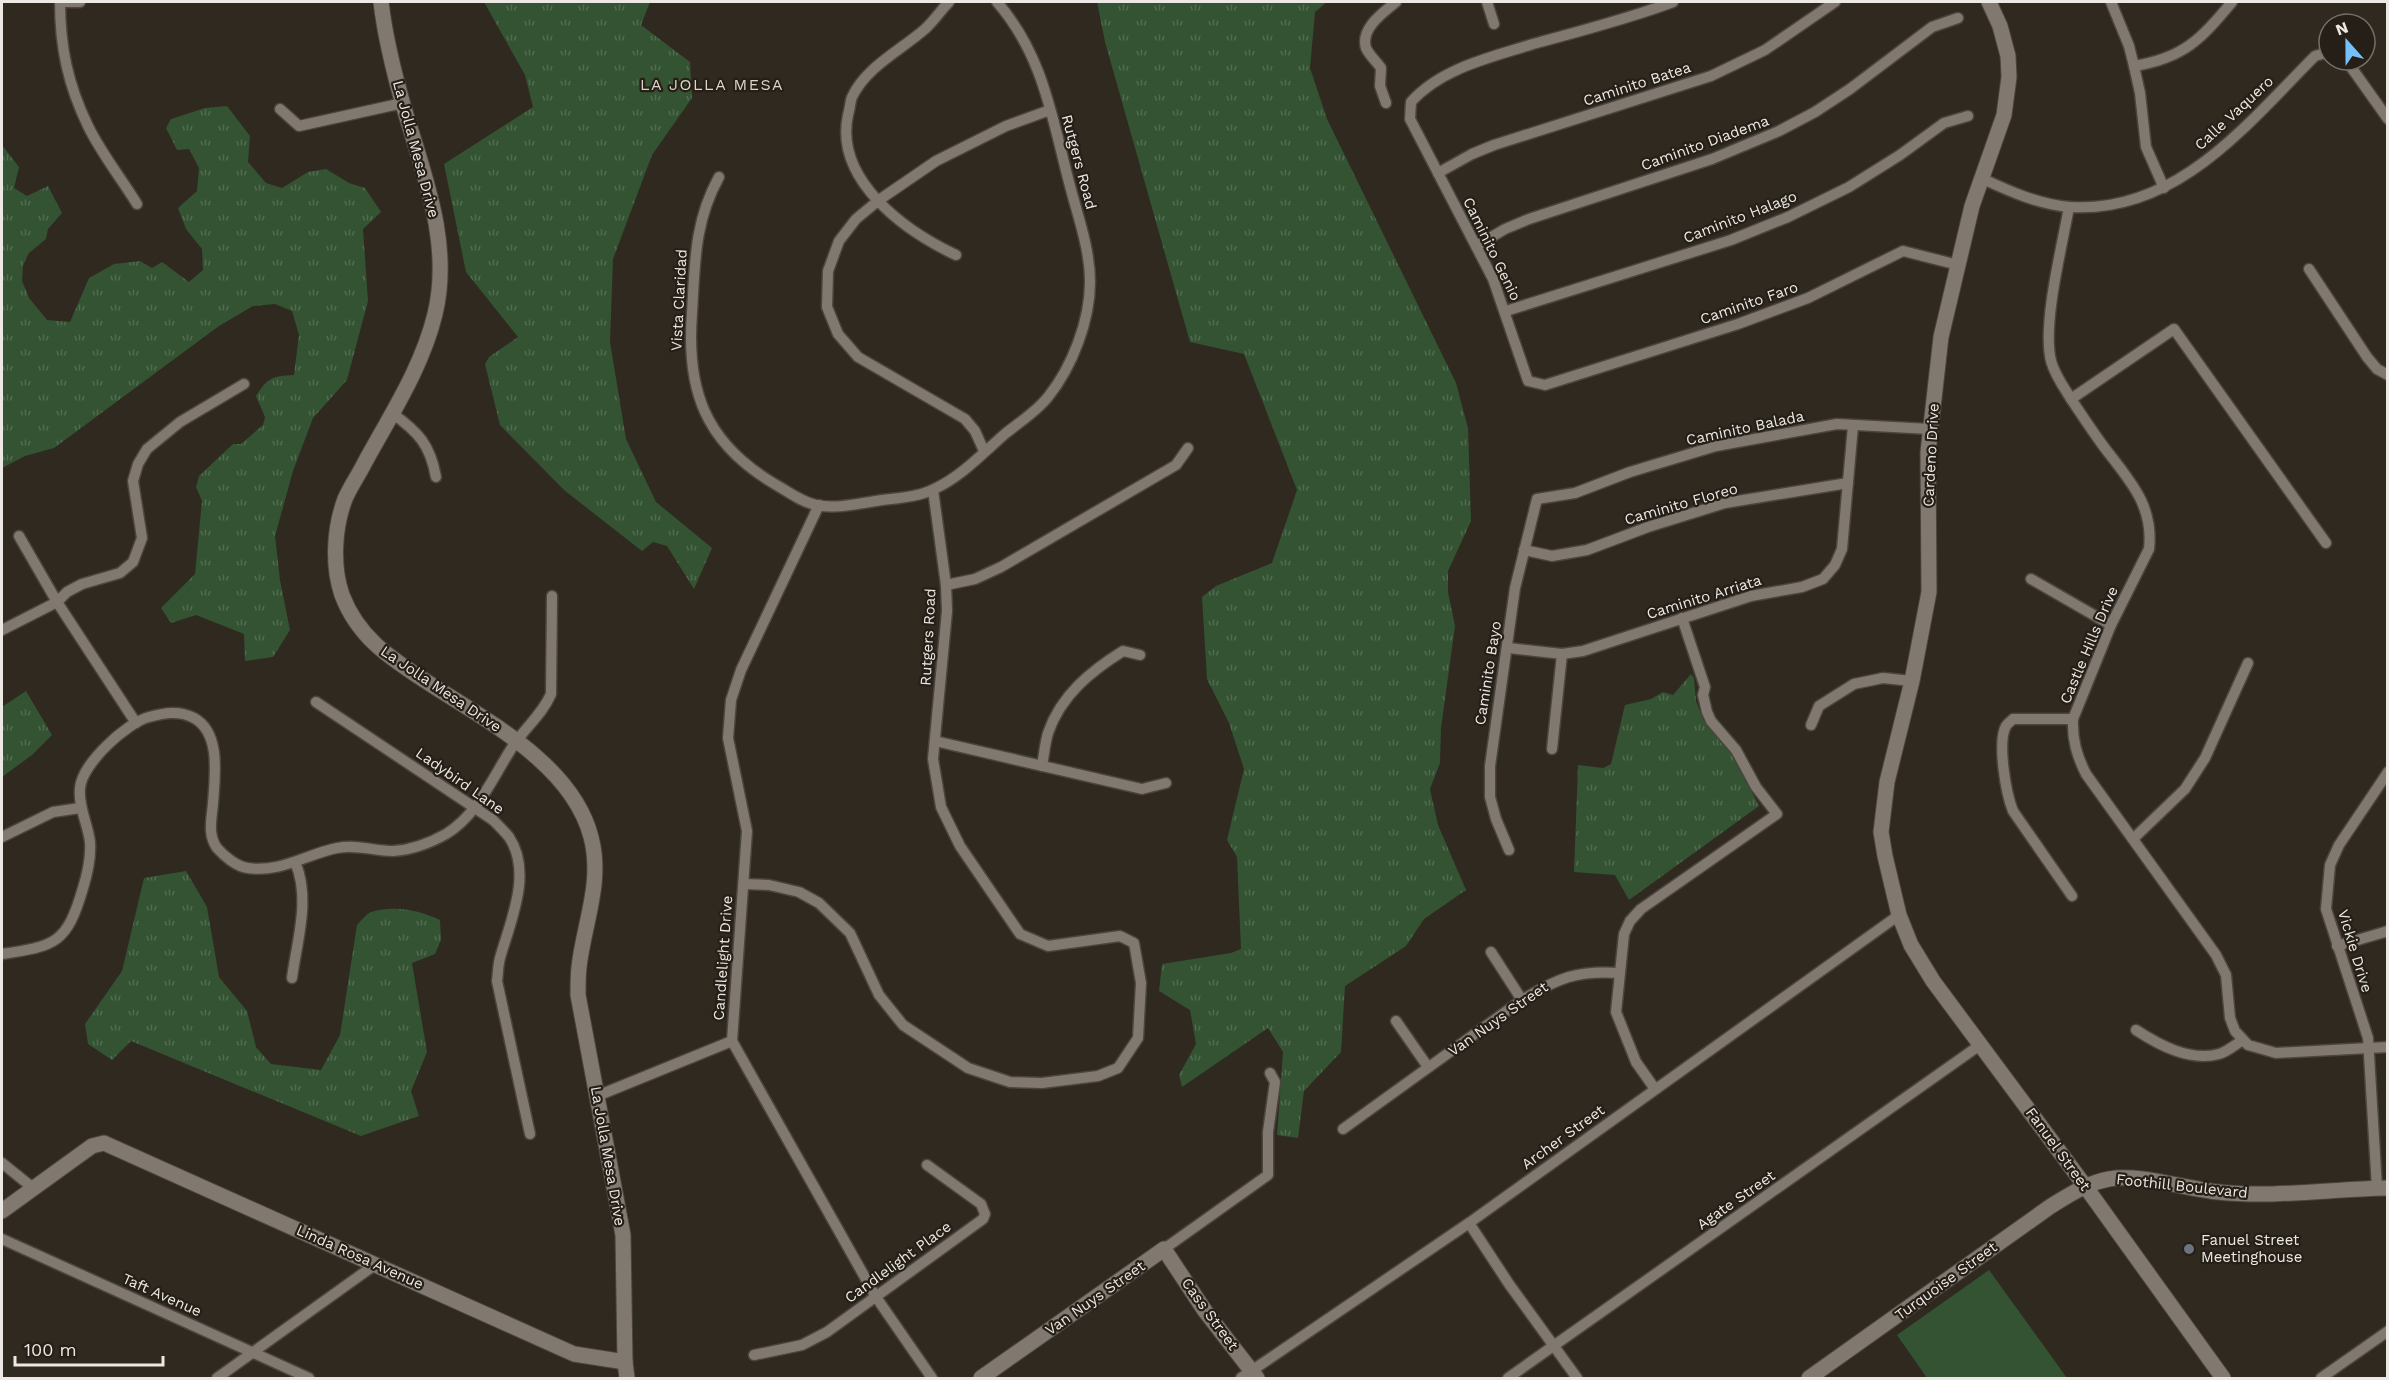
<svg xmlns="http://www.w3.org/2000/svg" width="2389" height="1380" font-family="'Work Sans',sans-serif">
<defs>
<pattern id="grass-tufts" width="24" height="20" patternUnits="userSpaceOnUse" patternTransform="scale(1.5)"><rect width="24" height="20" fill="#335332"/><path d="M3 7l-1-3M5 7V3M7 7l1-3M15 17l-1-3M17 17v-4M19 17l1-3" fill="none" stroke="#516c50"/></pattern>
</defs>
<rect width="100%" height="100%" fill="#2f2920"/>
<g fill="url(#grass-tufts)">
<path d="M 484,2 L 650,2 L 641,25 L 690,62 L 692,98 L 652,155 L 613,259 L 610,342 L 626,439 L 656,502 L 712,548 L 694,589 L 667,546 L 653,542 L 642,551 L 564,490 L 500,425 L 485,364 L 489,357 L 518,337 L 466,272 L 444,164 L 533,107 L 525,75 Z"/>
<path d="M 1097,2 L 1327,2 L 1315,12 L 1310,68 L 1327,119 L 1456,383 L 1468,428 L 1471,521 L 1448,571 L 1448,592 L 1455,626 L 1441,728 L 1440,763 L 1430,789 L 1438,825 L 1466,890 L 1424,919 L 1406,946 L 1345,986 L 1341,1052 L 1304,1091 L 1298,1138 L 1277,1135 L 1283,1052 L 1268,1028 L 1182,1087 L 1179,1075 L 1196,1044 L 1190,1010 L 1159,991 L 1162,964 L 1231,953 L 1241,949 L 1237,857 L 1227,840 L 1244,769 L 1229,723 L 1207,679 L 1202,597 L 1216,586 L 1272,563 L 1297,490 L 1244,354 L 1190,342 L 1105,42 Z"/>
<path d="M 227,106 L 250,136 L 248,162 L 266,183 L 282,188 L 308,172 L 326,169 L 349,183 L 365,188 L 381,212 L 363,229 L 368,301 L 347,380 L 313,418 L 293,471 L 275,536 L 280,580 L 290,630 L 273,657 L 245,661 L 244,634 L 196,615 L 171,623 L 161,608 L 195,574 L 202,501 L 196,487 L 199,476 L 233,444 L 241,444 L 263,425 L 265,417 L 256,396 C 268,377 273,376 294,375 L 299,335 L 292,311 L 275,304 L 253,306 L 219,326 L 54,448 L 25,456 L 2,468 L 2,145 L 19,167 L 14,188 L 27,196 L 48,186 L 62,213 L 48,229 L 46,239 L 29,253 L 23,265 L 22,281 L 29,298 L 47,320 L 70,322 L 89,278 L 114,264 L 140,261 L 152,268 L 162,262 L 189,282 L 203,270 L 202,249 L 186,229 L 178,208 L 197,191 L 199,168 L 189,149 L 177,150 L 166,128 L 171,119 L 205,108 Z"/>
<path d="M 1691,674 L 1694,678 L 1696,701 L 1703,719 L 1732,754 L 1759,806 L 1629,900 L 1615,875 L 1574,872 L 1578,765 L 1603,768 L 1611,764 L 1625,705 L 1651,699 L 1663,692 L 1673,695 Z"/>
<path d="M 26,691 L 52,735 L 32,755 L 2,777 L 2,707 Z"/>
<path d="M 186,871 L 207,907 L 219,977 L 247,1011 L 256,1047 L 271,1064 L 321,1070 L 340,1035 L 357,925 C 361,921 366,914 371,912 C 394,905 419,910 440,920 L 441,940 L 435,954 L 412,963 L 427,1052 L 411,1091 L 419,1116 L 361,1136 L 131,1041 L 112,1060 L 88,1044 L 85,1024 L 122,971 L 144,878 Z"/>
</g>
<path fill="#335332" d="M 1989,1270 L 2067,1378 L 1927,1378 L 1897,1335 Z"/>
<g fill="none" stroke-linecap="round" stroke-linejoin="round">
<defs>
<g id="street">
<path d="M 60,2 C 60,47 68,85 88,126 C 101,153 121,178 137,204"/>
<path d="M 61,2 L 80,2"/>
<path d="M 949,2 C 941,10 934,21 925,29 C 901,50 866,67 852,97 C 850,102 850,109 848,115 C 834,180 905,231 956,255"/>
<path d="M 1487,2 L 1494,24"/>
<path d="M 1673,2 C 1628,19 1580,31 1533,44 C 1492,57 1441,68 1411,102 L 1410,119 L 1493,279 L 1528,381 L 1545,385 L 1738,324 L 1808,298 L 1903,251 L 1958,265"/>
<path d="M 2111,2 L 2129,46 L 2134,66 L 2140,93 L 2146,147 L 2164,188"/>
<path d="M 2346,60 L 2388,119"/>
<path d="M 2134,66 C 2184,58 2201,39 2232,2"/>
<path d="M 1386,103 L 1380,86 L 1381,68 C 1377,62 1369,55 1366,48 C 1360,28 1384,12 1396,2"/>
<path d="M 280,109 L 299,126 L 403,103"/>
<path d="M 1438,173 L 1472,154 L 1494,145 L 1711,76 L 1765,50 L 1835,2"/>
<path d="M 719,177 C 694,222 695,264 692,313 C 686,390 705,442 773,483 C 787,491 801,502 816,505 C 836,509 856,504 876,501 C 895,498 916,498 934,489 C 961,477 984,452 1006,433 C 1020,422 1037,411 1048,397 C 1072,367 1090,321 1090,282 C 1090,249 1078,217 1070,186 C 1052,119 1044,56 997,2"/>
<path d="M 1983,179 C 2009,191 2040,205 2070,207 C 2177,214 2247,124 2315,56 L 2329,52"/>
<path d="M 2069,207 C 2062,247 2042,324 2051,361 C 2055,376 2065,389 2073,402 C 2083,417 2093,432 2104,447 C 2129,480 2154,505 2149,549 L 2111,625 L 2073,719 C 2072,740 2077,756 2086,774 L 2216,955 L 2226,975 L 2230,1018 L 2235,1031 L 2248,1045 L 2276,1053 L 2388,1047"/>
<path d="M 1476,246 L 1505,229 L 1529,219 L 1712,159 L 1779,131 L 1815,112 L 1850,89 L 1932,27 L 1958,18"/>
<path d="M 2309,269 L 2367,357 L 2377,369 L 2388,375"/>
<path d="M 1506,311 L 1731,240 L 1788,217 L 1849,187 L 1900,155 L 1944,123 L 1968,116"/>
<path d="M 2071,399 L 2174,329 L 2326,543"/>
<path d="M 392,413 C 418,432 430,444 436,477"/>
<path d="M 984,451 L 975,431 L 965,419 L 858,357 L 838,334 L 827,307 L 828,271 L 839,241 L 856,219 L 879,200 L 936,161 L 1006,126 L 1050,110"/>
<path d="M 819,505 L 741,670 L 731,700 L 728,738 L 747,831 L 732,1041 L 876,1297 L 932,1378"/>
<path d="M 19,536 L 57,602 L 136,723"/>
<path d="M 1524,550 L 1552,556 L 1587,550 L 1648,527 L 1725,503 L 1848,483"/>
<path d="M 2031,579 L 2111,625"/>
<path d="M 946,585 L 975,579 L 1001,567 L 1176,465 L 1188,448"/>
<path d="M 2,630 L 57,602 L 67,592 L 82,584 L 120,573 L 133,562 L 142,538 L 133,481 L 138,464 L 147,449 L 180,422 L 244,384"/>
<path d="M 1509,648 L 1562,654 L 1583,651 L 1751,596 L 1802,587 L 1823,579 L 1835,565 L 1842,549 L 1853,426"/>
<path d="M 316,702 L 493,820 C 498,825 504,831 509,837 C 533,873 510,922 500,958 C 498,965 498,974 497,981 L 530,1134"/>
<path d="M 1811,725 L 1819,706 L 1854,684 L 1883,678 L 1912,681"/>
<path d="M 935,741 L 1142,789 L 1166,783"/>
<path d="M 1552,749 L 1562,654"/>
<path d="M 1042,766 C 1044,755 1045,743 1048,733 C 1061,695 1091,671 1123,651 L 1140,655"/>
<path d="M 2,837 L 53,812 L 80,808"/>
<path d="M 2133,839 L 2185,789 L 2205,758 L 2248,663"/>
<path d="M 1509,850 L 1496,819 L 1490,797 L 1490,766 L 1515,588 L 1537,499 L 1575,493 L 1630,472 L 1716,446 L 1837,424 L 1930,429"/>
<path d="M 744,884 L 769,885 L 799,892 L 819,903 L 850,933 L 879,995 L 903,1025 L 968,1068 L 1010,1082 L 1042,1083 L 1098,1076 L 1118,1068 L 1138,1038 L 1141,983 L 1134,943 L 1120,936 L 1048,946 L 1020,934 L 960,846 L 941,807 L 933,759 L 947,611 L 946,585 L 933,490"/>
<path d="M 2072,896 L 2013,811 C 2006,794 1997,742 2006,726 C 2008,723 2011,721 2013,719 L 2073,719"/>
<path d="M 2337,946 L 2388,931"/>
<path d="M 1491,952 L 1522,1000"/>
<path d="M 2,954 C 56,946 67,943 83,888 C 87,875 91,856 90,842 C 88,824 78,807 80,788 C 82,764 126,723 149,717 C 164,713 179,710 194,718 C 221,733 215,775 213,803 C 212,818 207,834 217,848 C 224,856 237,867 248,868 C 280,873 307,854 337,848 C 357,844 374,851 393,851 C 411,850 430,843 446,834 C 479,814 494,774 515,743 C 527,726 543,713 551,694 L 552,596"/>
<path d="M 292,978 C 297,940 311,898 295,862"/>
<path d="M 1396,1021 L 1428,1067"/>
<path d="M 2136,1030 C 2159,1045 2190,1062 2219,1054 C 2227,1052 2236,1044 2243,1040"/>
<path d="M 1655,1089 L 1636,1062 L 1616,1012 L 1624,934 L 1630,921 L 1641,909 L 1777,814 L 1756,787 L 1736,750 L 1711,721 L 1707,712 L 1703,695 L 1705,687 L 1682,618"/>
<path d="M 597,1096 L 732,1041"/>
<path d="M 1343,1129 L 1522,1000 C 1558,978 1577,970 1620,973"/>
<path d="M 2,1163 L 33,1188"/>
<path d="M 2377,1188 L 2368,1038 L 2326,909 L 2330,865 L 2339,845 L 2388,772"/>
<path d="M 1469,1223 L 1509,1284 L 1577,1378"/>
<path d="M 2,1239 L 309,1378"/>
<path d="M 1164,1249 L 1268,1175 L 1268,1132 L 1275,1082 L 1270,1073"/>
<path d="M 754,1355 L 802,1345 L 827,1332 L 983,1219 L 985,1214 L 981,1204 L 927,1165"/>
<path d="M 217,1378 L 376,1264"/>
<path d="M 1241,1378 L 1469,1223 L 1899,915"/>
<path d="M 1508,1378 L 1980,1045"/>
<path d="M 2321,1378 L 2388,1331"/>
</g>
<g id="secondary">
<path d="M 381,2 C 385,37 394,73 404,108 C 424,175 452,244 435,314 C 422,368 390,416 364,464 C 358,476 350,487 345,499 C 334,528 332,566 342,595 C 358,637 389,657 424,680 C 483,719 572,763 591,837 C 603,882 584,923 579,967 C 578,976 578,986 578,995 L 623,1235 L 625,1362 L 627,1378"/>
<path d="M 1989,2 L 2000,26 L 2008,56 L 2009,77 L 2004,115 L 1972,206 L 1941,337 L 1928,452 L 1929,592 L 1912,681 L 1887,782 L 1881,832 L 1885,856 L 1899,915 L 1911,945 L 1933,981 L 2085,1186 L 2223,1378"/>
<path d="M 2,1211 L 92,1146 L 104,1143 L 574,1354 L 625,1362"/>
<path d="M 981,1378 L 1164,1249 L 1205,1311 L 1257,1378"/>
<path d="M 1809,1378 L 2051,1206 C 2069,1195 2087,1183 2109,1179 C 2139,1173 2186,1189 2218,1192 C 2274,1198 2331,1189 2388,1188"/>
</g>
</defs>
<use href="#street" stroke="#4a453e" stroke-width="13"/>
<use href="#secondary" stroke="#4a453e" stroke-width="17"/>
<use href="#street" stroke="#817970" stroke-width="10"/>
<use href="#secondary" stroke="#817970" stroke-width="15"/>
</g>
<circle fill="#6b7280" stroke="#251f17" stroke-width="2" cx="2189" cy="1249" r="6"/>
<g text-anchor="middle" stroke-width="4.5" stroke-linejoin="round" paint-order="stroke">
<g font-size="15" fill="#ece8e3" stroke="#251f17">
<text transform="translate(1637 84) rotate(-18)" y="5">Caminito Batea</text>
<text transform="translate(2234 113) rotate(-43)" y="5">Calle Vaquero</text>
<text transform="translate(1705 143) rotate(-20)" y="5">Caminito Diadema</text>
<text transform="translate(416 149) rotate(75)" y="5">La Jolla Mesa Drive</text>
<text transform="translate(1079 162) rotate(75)" y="5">Rutgers Road</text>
<text transform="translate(1740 217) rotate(-21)" y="5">Caminito Halago</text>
<text transform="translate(1492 249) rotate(64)" y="5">Caminito Genio</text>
<text transform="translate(679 300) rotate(-87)" y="5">Vista Claridad</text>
<text transform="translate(1749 303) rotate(-19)" y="5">Caminito Faro</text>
<text transform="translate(1745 428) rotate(-12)" y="5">Caminito Balada</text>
<text transform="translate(1931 455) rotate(-87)" y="5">Cardeno Drive</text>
<text transform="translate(1681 504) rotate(-16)" y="5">Caminito Floreo</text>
<text transform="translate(1704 597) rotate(-17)" y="5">Caminito Arriata</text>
<text transform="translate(928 637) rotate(-87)" y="5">Rutgers Road</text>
<text transform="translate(2089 645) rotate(-67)" y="5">Castle Hills Drive</text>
<text transform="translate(1488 673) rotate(-81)" y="5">Caminito Bayo</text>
<text transform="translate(441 689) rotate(34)" y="5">La Jolla Mesa Drive</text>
<text transform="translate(460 781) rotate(35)" y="5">Ladybird Lane</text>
<text transform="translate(2355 951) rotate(73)" y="5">Vickie Drive</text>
<text transform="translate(723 958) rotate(-86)" y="5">Candlelight Drive</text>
<text transform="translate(1498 1019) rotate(-35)" y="5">Van Nuys Street</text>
<text transform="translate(1563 1137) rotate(-36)" y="5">Archer Street</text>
<text transform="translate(2058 1149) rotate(54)" y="5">Fanuel Street</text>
<text transform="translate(608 1156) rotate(80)" y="5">La Jolla Mesa Drive</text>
<text transform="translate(2182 1186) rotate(6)" y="5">Foothill Boulevard</text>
<text transform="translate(1736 1200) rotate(-35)" y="5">Agate Street</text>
<text transform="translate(360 1257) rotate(24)" y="5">Linda Rosa Avenue</text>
<text transform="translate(898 1262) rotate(-36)" y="5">Candlelight Place</text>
<text transform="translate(1946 1281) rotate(-36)" y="5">Turquoise Street</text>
<text transform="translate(162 1295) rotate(24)" y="5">Taft Avenue</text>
<text transform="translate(1095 1298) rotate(-35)" y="5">Van Nuys Street</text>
<text transform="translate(1210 1314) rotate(54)" y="5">Cass Street</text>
</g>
<g font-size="15" fill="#ece8e3" stroke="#251f17" text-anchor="start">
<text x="2201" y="1245">Fanuel Street<tspan x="2201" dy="17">Meetinghouse</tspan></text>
</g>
<g font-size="16" letter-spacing="1.5" fill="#ddd5ca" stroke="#251f17">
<text x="712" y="90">LA JOLLA MESA</text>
</g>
</g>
<rect width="2389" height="1380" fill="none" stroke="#ece8e3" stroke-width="6"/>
<g transform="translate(2347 42) rotate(339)"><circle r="28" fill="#251f17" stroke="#756f69" stroke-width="1.5"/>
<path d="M0-4.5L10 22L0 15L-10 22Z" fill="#77c0f7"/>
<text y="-9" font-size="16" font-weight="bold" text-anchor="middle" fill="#ece8e3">N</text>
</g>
<path d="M15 1356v9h148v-9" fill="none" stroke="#ece8e3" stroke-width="3"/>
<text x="24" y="1356" font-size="18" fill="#ece8e3" stroke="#251f17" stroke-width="4.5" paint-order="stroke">100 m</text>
</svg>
